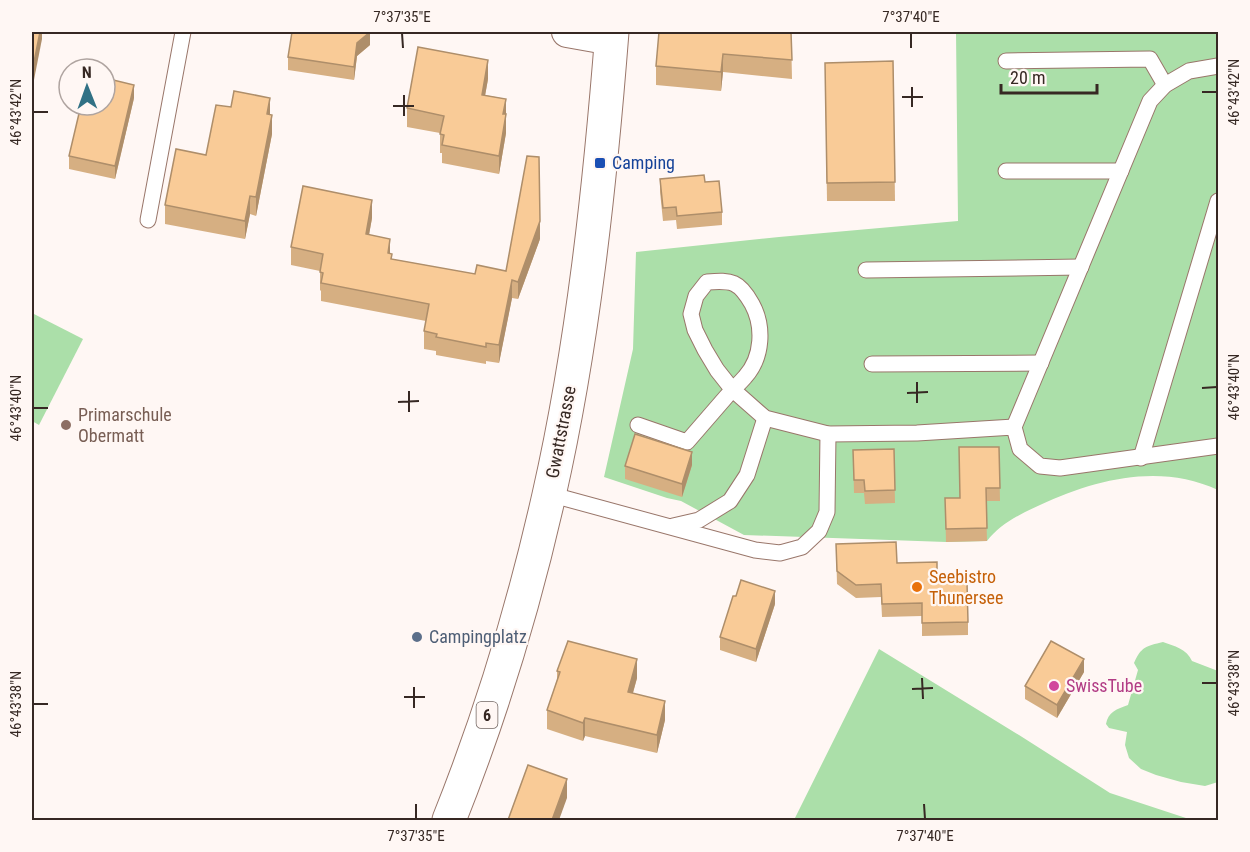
<svg xmlns="http://www.w3.org/2000/svg" width="1250" height="852" font-family="'Roboto Condensed',sans-serif">
<rect width="100%" height="100%" fill="#fff7f4"/>
<g fill="#abdfa9">
<path d="M 956,32 L 1218,32 L 1218,490 C 1160,463 1096,479 1040,505 C 1020,514 1000,524 987,541 L 946,542 L 744,535 L 681,501 L 667,498 L 604,477 L 633,349 L 636,252 L 779,237 L 958,221 Z"/>
<path d="M 32,313 L 83,339 L 39,425 L 32,421 Z"/>
<path d="M 1163,642 C 1174,646 1187,649 1192,661 L 1218,671 L 1218,782 L 1205,786 L 1181,782 L 1156,775 L 1141,769 L 1129,758 L 1125,745 L 1127,732 L 1109,728 L 1106,724 C 1108,712 1117,709 1128,705 L 1138,670 L 1134,663 C 1141,647 1146,646 1163,642 Z"/>
<path d="M 879,649 L 1019,735 L 1110,793 L 1192,820 L 794,820 Z"/>
</g>
<g fill="none" stroke-linecap="round" stroke-linejoin="round">
<defs>
<g id="lane">
<path d="M 1006,61 L 1150,59 L 1165,85"/>
<path d="M 1006,171 L 1121,171"/>
<path d="M 148,220 L 183,32"/>
<path d="M 866,270 L 1081,267"/>
<path d="M 872,364 L 1041,363"/>
<path d="M 638,425 L 687,442 C 700,427 713,412 726,397 C 732,390 739,384 745,377 C 763,357 764,326 752,304 C 739,281 732,280 707,282 L 696,296 L 691,314 L 695,330 L 705,350 L 717,370 L 732,389 L 765,418 L 828,434 L 917,433 L 1014,427 L 1020,449 L 1040,466 L 1060,468 L 1218,446"/>
<path d="M 1014,427 L 1150,101 L 1165,85 L 1189,71 L 1218,66"/>
<path d="M 1141,458 L 1218,201"/>
<path d="M 549,494 L 755,550 L 780,553 L 802,547 L 819,531 L 827,512 L 828,434"/>
<path d="M 673,526 L 699,520 L 730,501 L 747,475 L 765,418"/>
</g>
<path id="street" d="M 567,32 L 612,40"/>
<path id="primary" d="M 449,820 C 491,715 524,606 549,495 C 583,345 600,185 612,32"/>
</defs>
<use href="#lane" stroke="#99766a" stroke-width="17"/>
<use href="#street" stroke="#99766a" stroke-width="32"/>
<use href="#primary" stroke="#99766a" stroke-width="35"/>
<use href="#lane" stroke="#fff" stroke-width="15"/>
<use href="#street" stroke="#fff" stroke-width="30"/>
<use href="#primary" stroke="#fff" stroke-width="33"/>
</g>
<g fill="#d6af82">
<path d="M 791,32 L 792,79 L 723,72 L 721,91 L 656,85 L 656,66 Z"/>
<path d="M 370,45 L 357,56 L 354,80 L 288,70 L 288,57 Z"/>
<path d="M 893,61 L 895,201 L 827,201 L 825,63 Z"/>
<path d="M 488,79 L 485,95 L 506,99 L 506,133 L 499,174 L 442,163 L 442,153 L 440,153 L 440,133 L 407,127 L 407,108 Z"/>
<path d="M 134,98 L 115,179 L 69,169 L 69,156 Z"/>
<path d="M 270,115 L 272,134 L 256,216 L 250,214 L 245,239 L 165,224 L 165,205 Z"/>
<path d="M 660,179 L 705,182 L 722,212 L 722,225 L 677,229 L 676,220 L 663,221 L 660,192 Z"/>
<path d="M 372,218 L 369,234 L 390,254 L 392,259 L 475,274 L 506,271 L 540,239 L 518,299 L 512,298 L 499,363 L 486,361 L 486,364 L 436,355 L 436,351 L 424,349 L 424,331 L 426,321 L 321,301 L 321,291 L 320,290 L 320,271 L 291,265 L 291,247 Z"/>
<path d="M 999,447 L 1000,501 L 986,501 L 987,541 L 946,542 L 945,498 L 959,498 Z"/>
<path d="M 894,449 L 895,503 L 865,504 L 864,493 L 854,493 L 853,450 Z"/>
<path d="M 692,465 L 682,497 L 625,479 L 625,466 Z"/>
<path d="M 836,544 L 897,563 L 937,582 L 968,622 L 968,635 L 922,636 L 922,616 L 882,617 L 881,597 L 856,598 L 837,584 Z"/>
<path d="M 775,604 L 756,662 L 720,650 L 720,637 Z"/>
<path d="M 557,671 L 637,678 L 633,693 L 665,720 L 657,753 L 585,736 L 583,741 L 547,729 L 547,710 L 557,680 Z"/>
<path d="M 1084,672 L 1057,718 L 1025,699 L 1025,686 Z"/>
</g>
<g fill="#ae8e6a">
<path d="M 40,32 L 42,32 L 42,39 L 32,90 L 32,72 Z"/>
<path d="M 370,32 L 370,45 L 357,56 L 354,80 L 354,67 L 357,43 Z"/>
<path d="M 723,54 L 723,72 L 721,91 L 721,72 Z"/>
<path d="M 488,60 L 488,79 L 482,113 L 482,95 Z"/>
<path d="M 134,85 L 134,98 L 115,179 L 115,166 Z"/>
<path d="M 270,98 L 270,117 L 267,114 Z"/>
<path d="M 506,99 L 506,133 L 499,174 L 499,156 L 503,114 Z"/>
<path d="M 272,115 L 272,134 L 256,216 L 256,197 Z"/>
<path d="M 250,196 L 250,214 L 245,239 L 245,221 Z"/>
<path d="M 372,200 L 372,218 L 366,252 L 366,234 Z"/>
<path d="M 540,221 L 540,239 L 518,299 L 518,282 Z"/>
<path d="M 390,239 L 390,256 L 388,253 Z"/>
<path d="M 512,280 L 512,298 L 499,363 L 499,345 Z"/>
<path d="M 692,452 L 692,465 L 682,497 L 682,484 Z"/>
<path d="M 775,591 L 775,604 L 756,662 L 756,649 Z"/>
<path d="M 637,659 L 637,678 L 628,710 L 628,692 Z"/>
<path d="M 1084,659 L 1084,672 L 1057,718 L 1057,705 Z"/>
<path d="M 665,701 L 665,720 L 657,753 L 657,735 Z"/>
<path d="M 585,718 L 585,736 L 583,741 L 583,723 Z"/>
<path d="M 567,779 L 567,798 L 559,820 L 552,820 Z"/>
</g>
<g fill="#f9cb97" stroke="#ae8e6a" stroke-width="1.5">
<path d="M 32,32 L 40,32 L 32,72 Z"/>
<path d="M 292,32 L 370,32 L 357,43 L 354,67 L 288,57 Z"/>
<path d="M 659,32 L 791,32 L 792,60 L 723,54 L 721,72 L 656,66 Z"/>
<path d="M 418,47 L 488,60 L 482,95 L 506,99 L 503,114 L 506,114 L 499,156 L 442,145 L 444,135 L 440,134 L 444,116 L 407,108 Z"/>
<path d="M 893,61 L 895,182 L 827,183 L 825,63 Z"/>
<path d="M 105,78 L 134,85 L 115,166 L 69,156 L 81,105 L 105,105 Z"/>
<path d="M 234,91 L 270,98 L 267,114 L 272,115 L 256,197 L 250,196 L 245,221 L 165,205 L 176,149 L 206,155 L 216,105 L 231,107 Z"/>
<path d="M 527,156 L 539,157 L 540,221 L 518,282 L 512,280 L 499,345 L 486,343 L 486,347 L 436,337 L 437,334 L 424,331 L 429,304 L 321,283 L 323,273 L 320,272 L 323,254 L 291,247 L 303,186 L 372,200 L 366,234 L 390,239 L 388,253 L 392,254 L 391,259 L 475,274 L 477,265 L 506,271 Z"/>
<path d="M 704,175 L 705,182 L 719,181 L 722,212 L 677,216 L 676,207 L 663,208 L 660,179 Z"/>
<path d="M 635,434 L 692,452 L 682,484 L 625,466 Z"/>
<path d="M 959,447 L 999,447 L 1000,488 L 986,488 L 987,528 L 946,529 L 945,498 L 960,498 Z"/>
<path d="M 894,449 L 895,490 L 865,491 L 864,480 L 854,480 L 853,450 Z"/>
<path d="M 896,542 L 897,563 L 937,562 L 937,582 L 967,582 L 968,622 L 922,623 L 922,603 L 882,604 L 881,584 L 856,585 L 837,571 L 836,544 Z"/>
<path d="M 741,580 L 775,591 L 756,649 L 720,637 L 733,596 L 736,596 Z"/>
<path d="M 568,641 L 637,659 L 628,692 L 665,701 L 657,735 L 585,718 L 583,723 L 547,710 L 560,672 L 557,671 Z"/>
<path d="M 1051,641 L 1084,659 L 1057,705 L 1025,686 Z"/>
<path d="M 528,765 L 567,779 L 552,820 L 508,820 Z"/>
</g>
<path fill="none" stroke="#362823" stroke-width="2" d="M 402,33 L 403,48M 911,33 L 911,48M 912,87 L 912,107M 1202,92 L 1217,92M 404,95 L 404,116M 902,97 L 923,97M 393,106 L 414,106M 33,112 L 48,112M 917,382 L 917,403M 1202,388 L 1217,387M 409,391 L 409,412M 907,393 L 928,392M 398,402 L 419,401M 33,408 L 48,408M 922,678 L 923,699M 1202,683 L 1217,683M 414,687 L 414,708M 912,689 L 933,688M 404,697 L 425,697M 33,704 L 48,704M 416,804 L 416,819M 924,804 L 925,819"/>
<rect fill="#1a4fb4" stroke="#fff7f4" stroke-width="2" x="594" y="157" width="12" height="12" rx="3"/>
<circle fill="#8d6e63" stroke="#fff7f4" stroke-width="2" cx="66" cy="425" r="6"/>
<circle fill="#e8710a" stroke="#fff7f4" stroke-width="2" cx="917" cy="587" r="6"/>
<circle fill="#5c6f8a" stroke="#fff7f4" stroke-width="2" cx="417" cy="637" r="6"/>
<circle fill="#d1479c" stroke="#fff7f4" stroke-width="2" cx="1054" cy="686" r="6"/>
<g text-anchor="middle" stroke-width="4.5" stroke-linejoin="round" paint-order="stroke">
<rect fill="#fff7f4" stroke="#726662" stroke-width="1.5" x="476.5" y="702" width="21" height="26" rx="4.5"/>
<g font-size="16" font-weight="bold" fill="#362823">
<text x="487" y="721">6</text>
</g>
<g font-size="18" fill="#164399" stroke="#fff7f4" text-anchor="start">
<text x="612" y="169">Camping</text>
</g>
<g font-size="18" fill="#785e54" stroke="#fff7f4" text-anchor="start">
<text x="78" y="421">Primarschule<tspan x="78" dy="21">Obermatt</tspan></text>
</g>
<g font-size="18" fill="#362823" stroke="#fff7f4">
<text transform="translate(561 432) rotate(-79)" y="6">Gwattstrasse</text>
</g>
<g font-size="18" fill="#c56008" stroke="#fff7f4" text-anchor="start">
<text x="929" y="583">Seebistro<tspan x="929" dy="21">Thunersee</tspan></text>
</g>
<g font-size="18" fill="#4e5e75" stroke="#fff7f4" text-anchor="start">
<text x="429" y="643">Campingplatz</text>
</g>
<g font-size="18" fill="#b23c85" stroke="#fff7f4" text-anchor="start">
<text x="1066" y="692">SwissTube</text>
</g>
</g>
<rect width="1250" height="852" fill="none" stroke="#fff7f4" stroke-width="66"/>
<g transform="translate(87 87) rotate(359)"><circle r="28" fill="#fff7f4" stroke="#afa4a0" stroke-width="1.5"/>
<path d="M0-4.5L10 22L0 15L-10 22Z" fill="#317185"/>
<text y="-9" font-size="16" font-weight="bold" text-anchor="middle" fill="#362823">N</text>
</g>
<path d="M1001 84v9h96v-9" fill="none" stroke="#362823" stroke-width="3"/>
<text x="1010" y="84" font-size="18" fill="#362823" stroke="#fff7f4" stroke-width="4.5" paint-order="stroke">20 m</text>
<rect x="33" y="33" width="1184" height="786" fill="none" stroke="#362823" stroke-width="2"/>
<g font-size="15" text-anchor="middle" fill="#362823">
<text x="402" y="22">7°37'35"E</text>
<text x="911" y="22">7°37'40"E</text>
<text transform="translate(1234 92) rotate(-90)" y="5">46°43'42"N</text>
<text transform="translate(16 112) rotate(-90)" y="5">46°43'42"N</text>
<text transform="translate(1234 387) rotate(-90)" y="5">46°43'40"N</text>
<text transform="translate(16 408) rotate(-90)" y="5">46°43'40"N</text>
<text transform="translate(1234 683) rotate(-90)" y="5">46°43'38"N</text>
<text transform="translate(16 704) rotate(-90)" y="5">46°43'38"N</text>
<text x="416" y="841">7°37'35"E</text>
<text x="925" y="841">7°37'40"E</text>
</g>
</svg>
